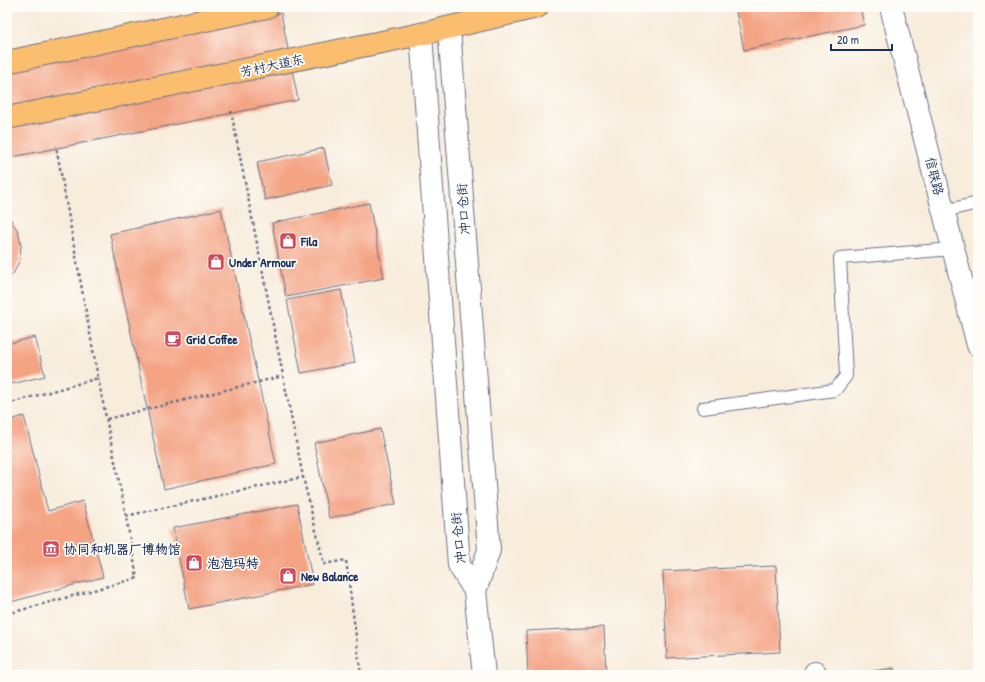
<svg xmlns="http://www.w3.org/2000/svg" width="985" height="682" font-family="'Patrick Hand','LXGW WenKai TC',sans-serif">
<rect width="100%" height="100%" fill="#fdfcf7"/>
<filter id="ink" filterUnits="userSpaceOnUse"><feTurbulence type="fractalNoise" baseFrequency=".025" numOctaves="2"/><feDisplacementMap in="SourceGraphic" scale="8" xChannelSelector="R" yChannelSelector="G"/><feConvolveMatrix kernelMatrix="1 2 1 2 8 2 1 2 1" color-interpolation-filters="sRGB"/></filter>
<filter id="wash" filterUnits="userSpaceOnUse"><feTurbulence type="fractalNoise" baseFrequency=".012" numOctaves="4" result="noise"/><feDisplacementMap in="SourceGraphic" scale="16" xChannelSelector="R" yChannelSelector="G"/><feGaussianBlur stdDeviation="0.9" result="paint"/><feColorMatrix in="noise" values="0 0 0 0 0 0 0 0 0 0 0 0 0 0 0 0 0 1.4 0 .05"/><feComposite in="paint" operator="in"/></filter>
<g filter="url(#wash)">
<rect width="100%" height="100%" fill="#f8ecdb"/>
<g id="blocks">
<g fill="#f4a383">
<path d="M 735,7 L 860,7 L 864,25 L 744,50 Z"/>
<path d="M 281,13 L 298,100 L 7,158 L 7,67 Z"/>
<path d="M 324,148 L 332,185 L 265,200 L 257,162 Z"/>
<path d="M 369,203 L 384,278 L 286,297 L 272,223 Z"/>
<path d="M 221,209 L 276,464 L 164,489 L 110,234 Z"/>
<path d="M 7,217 L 10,219 L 18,231 L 21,245 L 20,260 L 13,274 L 7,280 Z"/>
<path d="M 341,290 L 355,363 L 301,373 L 287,300 Z"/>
<path d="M 35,337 L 45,376 L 7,385 L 7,344 Z"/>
<path d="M 24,416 L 48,511 L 83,501 L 103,577 L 7,603 L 7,421 Z"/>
<path d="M 380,429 L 396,504 L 329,518 L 314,443 Z"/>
<path d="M 297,504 L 313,584 L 189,609 L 173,528 Z"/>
<path d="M 776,566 L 780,652 L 667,658 L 663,571 Z"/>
<path d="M 604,627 L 606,675 L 528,675 L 526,631 Z"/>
<path d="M 894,668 L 895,675 L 852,675 L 852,674 Z"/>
<path d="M 446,672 L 446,675 L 433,675 L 433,674 Z"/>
</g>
</g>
</g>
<g filter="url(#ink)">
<use href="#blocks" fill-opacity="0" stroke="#68718a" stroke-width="1"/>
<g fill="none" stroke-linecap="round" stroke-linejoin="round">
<defs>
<g id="service">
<path d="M 944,211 L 978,203"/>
<path d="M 703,408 L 835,390 L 846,376 L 840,258 L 953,249"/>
</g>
<g id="minor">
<path d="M 891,7 L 978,345"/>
<path d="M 475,591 L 484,675"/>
<path d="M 815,675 L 815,673"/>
</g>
<g id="tertiary">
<path d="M 449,28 L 489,550 L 475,591"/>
<path d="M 421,34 L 459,565 L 475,591"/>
</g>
<g id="trunk">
<path d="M 7,62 L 267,7"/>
<path d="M 7,118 L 421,34 L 537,7"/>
</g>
</defs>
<use href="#service" stroke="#68718a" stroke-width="14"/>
<use href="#minor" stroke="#68718a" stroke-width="24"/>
<use href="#tertiary" stroke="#68718a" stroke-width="24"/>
<use href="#trunk" stroke="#68718a" stroke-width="24"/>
<g stroke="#68718a" stroke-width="2.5" stroke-dasharray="3 3" stroke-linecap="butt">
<path d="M 231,111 L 303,477 L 324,564 L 346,560 L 361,675"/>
<path d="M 7,404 L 98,378 L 56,146"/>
<path d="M 107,419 L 283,376"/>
<path d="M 126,516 L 303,477"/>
<path d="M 7,614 L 137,578 L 126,516 L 98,378"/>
<path d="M 921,671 L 921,675"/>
</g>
<use href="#service" stroke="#fff" stroke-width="12"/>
<use href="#minor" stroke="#fff" stroke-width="22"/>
<use href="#tertiary" stroke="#fff" stroke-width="22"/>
<use href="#trunk" stroke="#fbbe6e" stroke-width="22"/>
</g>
</g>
<defs>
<symbol id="shop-square" viewBox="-11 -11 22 22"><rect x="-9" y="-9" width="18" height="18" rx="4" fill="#d1495b" stroke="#fdfcf7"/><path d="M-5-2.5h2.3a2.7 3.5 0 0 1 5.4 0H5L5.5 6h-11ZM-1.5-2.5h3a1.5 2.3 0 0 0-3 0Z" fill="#fff"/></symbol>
<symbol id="cafe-square" viewBox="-11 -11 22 22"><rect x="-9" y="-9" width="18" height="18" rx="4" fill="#d1495b" stroke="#fdfcf7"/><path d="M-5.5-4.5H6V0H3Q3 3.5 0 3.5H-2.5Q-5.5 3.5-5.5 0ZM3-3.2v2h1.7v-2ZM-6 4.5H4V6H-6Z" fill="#fff"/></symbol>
<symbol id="museum-square" viewBox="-11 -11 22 22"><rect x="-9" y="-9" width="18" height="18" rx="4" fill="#d1495b" stroke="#fdfcf7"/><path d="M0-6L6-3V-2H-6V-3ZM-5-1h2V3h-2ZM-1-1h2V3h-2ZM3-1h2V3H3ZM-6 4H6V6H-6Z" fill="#fff"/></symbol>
</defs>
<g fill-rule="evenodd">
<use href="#shop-square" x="278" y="231" width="20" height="20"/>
<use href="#shop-square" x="206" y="252" width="20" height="20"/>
<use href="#cafe-square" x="163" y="329" width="20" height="20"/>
<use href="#museum-square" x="41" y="539" width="20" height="20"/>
<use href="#shop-square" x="184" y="553" width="20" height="20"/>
<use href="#shop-square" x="278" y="566" width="20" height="20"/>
</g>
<g text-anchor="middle" stroke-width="3.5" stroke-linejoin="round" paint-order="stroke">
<g font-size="13" fill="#1b2f5e" stroke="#fdfcf7">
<text transform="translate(272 65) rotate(-12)" y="5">芳村大道东</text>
<text transform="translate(935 176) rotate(76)" y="5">信联路</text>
<text transform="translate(463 209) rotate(-94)" y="5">冲口仓街</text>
<text transform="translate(458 538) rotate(-96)" y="5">冲口仓街</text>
</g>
<g font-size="13" font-weight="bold" fill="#1b2f5e" stroke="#fdfcf7" text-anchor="start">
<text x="301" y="246">Fila</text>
<text x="229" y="267">Under Armour</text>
<text x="186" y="344">Grid Coffee</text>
<text x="64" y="554">协同和机器厂博物馆</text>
<text x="207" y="568">泡泡玛特</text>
<text x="301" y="581">New Balance</text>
</g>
</g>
<rect width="985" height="682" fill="none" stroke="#fdfcf7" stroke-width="24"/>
<path d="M831 44v6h61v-6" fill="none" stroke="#1b2f5e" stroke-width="2"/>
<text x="837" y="44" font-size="12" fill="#1b2f5e" stroke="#fdfcf7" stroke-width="3" paint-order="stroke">20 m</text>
</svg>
